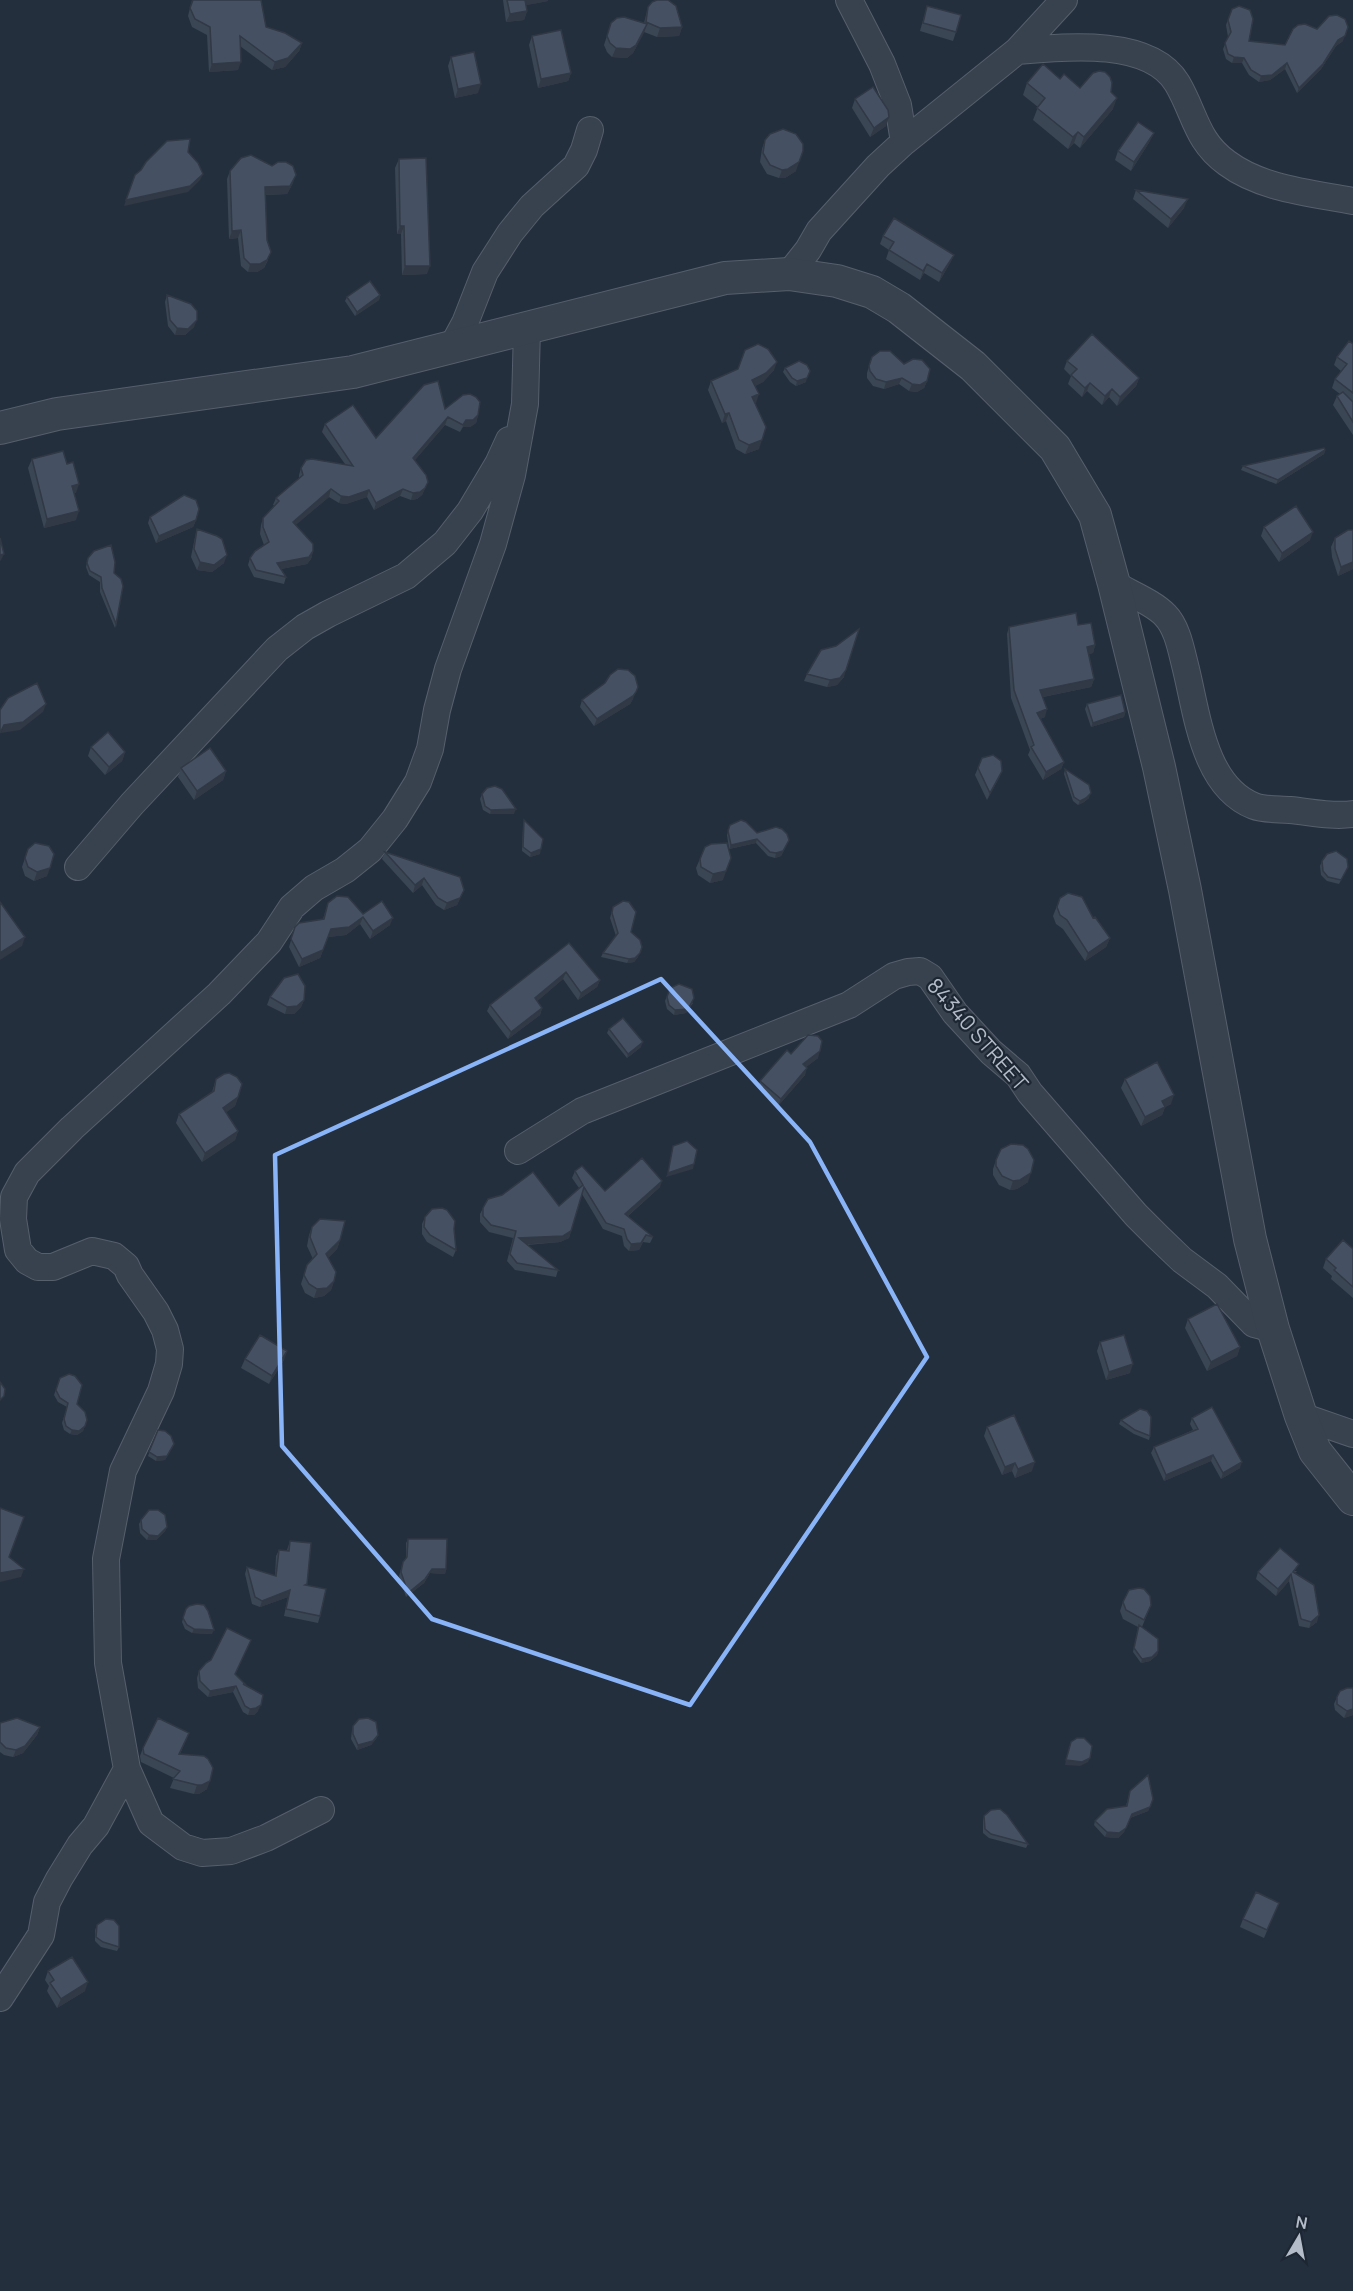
<svg xmlns="http://www.w3.org/2000/svg" width="1353" height="2291" viewBox="0 0 1353 2291" font-family="Manrope,sans-serif">
  <style>
    .lines { fill: none; stroke-linecap: round; stroke-linejoin: round }
    .minor-casing { stroke: #565f6c; stroke-width: 28 }
    .tertiary-casing { stroke: #565f6c; stroke-width: 34 }
    .minor { stroke: #38414e; stroke-width: 26 }
    .tertiary { stroke: #38414e; stroke-width: 32 }
    .wall { fill: #3b4654 }
    .shaded-wall { fill: #303945 }
    .building { fill: #455162; stroke: #303945; stroke-width: 1.5 }
    .marked { fill: none; stroke: #8ab4f8; stroke-width: 4.5; stroke-linejoin: round }
    .labels { text-anchor: middle; dominant-baseline: central; stroke-width: 4.5; stroke-linejoin: round; paint-order: stroke }
    .street-label { font-size: 21px; fill: #b4bcc9; stroke: #1d2633 }
  </style>
  <rect width="100%" height="100%" fill="#242f3e"/>
  <g class="lines">
    <defs>
      <path id="minor" d="M849,0L882,64L898,105L904,142
        M1017,51C1062,47 1149,37 1177,83C1195,113 1196,141 1227,163C1262,189 1311,193 1353,201
        M789,274L808,250L819,231L878,166L904,142L1017,51L1064,0
        M452,347L465,323L485,272L510,233L532,206L576,166L584,150L590,130
        M1114,584C1129,593 1154,603 1165,615C1177,627 1181,649 1185,665C1197,712 1203,786 1254,806C1264,810 1279,809 1290,810C1311,812 1332,817 1353,814
        M78,867L132,804L277,649L305,627L328,614L406,576L445,543L470,511L498,464L509,440
        M518,1151L582,1111L849,1005L894,976L908,972L920,971L930,977L955,1013L991,1052L1018,1075L1030,1093L1136,1215L1157,1236L1182,1260L1217,1286L1254,1324L1273,1329
        M1301,1416L1353,1434
        M321,1810L266,1838L231,1851L202,1853L183,1847L151,1823L127,1769L108,1663L106,1559L123,1471L161,1391L169,1364L170,1349L165,1330L156,1312L130,1275L126,1266L114,1256L92,1251L53,1267H38L27,1261L18,1250L13,1219L14,1197L27,1173L72,1128L219,994L269,942L292,907L314,888L345,870L370,850L395,819L418,782L430,749L437,710L448,669L493,544L512,475L525,404L527,328
        M0,1998L41,1935L47,1902L59,1879L80,1845L96,1826L127,1769"/>
      <path id="tertiary" d="M0,428L57,414L353,372L725,278L789,274L837,281L872,292L899,308L973,366L1055,448L1095,515L1114,584L1159,767L1185,890L1250,1239L1273,1329L1301,1416L1315,1451L1353,1499"/>
    </defs>
    <use href="#minor" class="minor-casing"/>
    <use href="#tertiary" class="tertiary-casing"/>
    <use href="#minor" class="minor"/>
    <use href="#tertiary" class="tertiary"/>
  </g>
  <path class="wall" d="M192,0L266,27L302,43L299,51L285,67L272,70L240,46L238,70L209,72L207,35L192,27L188,16Z
    M503,0H548V1L526,5L527,11L524,20L506,22Z
    M927,6L956,32L953,41L920,31Z
    M648,7L682,27L679,36L657,37L644,32L633,53L627,58L612,57L607,52L604,45L611,23H644Z
    M1232,9L1249,41L1285,45L1343,41L1336,46L1321,69L1297,93L1285,69L1270,80L1259,82L1249,75L1242,63H1232L1226,59L1223,49L1228,37L1226,25Z
    M532,36L571,73L568,81L538,88L529,45Z
    M451,57L478,93L455,98L448,66Z
    M1060,79L1080,88L1111,92L1113,109L1080,148L1074,143L1068,149L1033,120L1038,107L1023,95L1027,83Z
    M855,99L886,126L870,137L852,108Z
    M765,140L796,171L785,178H779L767,174L760,162L762,149Z
    M1150,141L1131,171L1115,160L1118,151Z
    M399,159L427,274L402,275L401,234H397L395,168Z
    M230,171L293,183L287,194L265,195L268,260L264,268L257,272H248L241,266L238,238L229,239L227,179Z
    M1136,190L1184,208L1168,228L1133,199Z
    M883,236L954,255L950,263L939,282L924,273L920,280L886,259L889,250L880,244Z
    M167,295L194,327L185,335H175L168,326L165,302Z
    M380,295L379,300L355,316L345,301L347,297Z
    M1353,344V435L1333,405L1337,396L1340,394L1332,388L1335,379L1341,371L1334,365L1337,357Z
    M872,357L904,364L927,381L924,388L917,392L909,391L899,384L884,389L873,386L867,378V373Z
    M1067,361L1139,378L1136,386L1117,406L1109,397L1102,405L1087,391L1082,397L1068,384L1071,376L1064,369Z
    M785,368L806,382L796,386L790,382L783,372Z
    M738,369L774,370L763,382L755,386L756,403H755L759,449L745,454L736,449L726,421L722,423L708,390L711,381Z
    M445,409L478,415L476,423L470,427H463L460,432L445,425L414,461L428,482L422,495L417,499L411,500L400,496L374,510L367,497L346,504L339,503L329,497L295,525L313,551L311,559L307,564L281,569L286,577L284,584L254,577L248,565L250,558L264,545L260,534L261,525L263,518L275,506L273,505L276,498L299,478V475L301,468L345,464L322,432L325,424L376,438Z
    M1325,450L1324,454L1276,484L1241,470L1243,466Z
    M32,459L76,493H74L76,520L44,528L28,468Z
    M150,517L196,520L193,527L156,543L148,523Z
    M1264,527L1310,540L1279,562L1261,536Z
    M197,529L224,563L212,572L197,570L191,557L195,537Z
    M1353,530V569L1338,576L1332,557L1331,547L1335,538Z
    M88,558L114,573L116,624L115,628L100,592V582L89,575L86,567Z
    M1078,625L1095,645L1093,653L1089,654L1094,679L1091,687L1043,697L1045,717L1040,719L1064,762L1061,769L1043,780L1028,755L1030,750L1011,698L1007,634L1009,627Z
    M807,674L844,677L837,685L827,687L804,681Z
    M633,699L630,704L594,726L580,707L582,700Z
    M1087,704L1125,712L1124,717L1091,727L1085,709Z
    M91,747L125,752L122,761L105,775L88,756Z
    M982,758L1002,771L999,778L987,800L975,775Z
    M181,768L226,771L223,780L194,800L178,777Z
    M1065,769L1089,798L1084,802L1078,805L1073,801L1064,774Z
    M482,794L514,814H490L483,810L480,799Z
    M524,820L540,854L530,857L522,851L523,825Z
    M730,825L757,833L787,844L781,856L775,858L768,856L756,843L729,849L727,835Z
    M705,847L723,880L710,883L698,875L696,868Z
    M28,849L47,876L34,881L25,876L22,867Z
    M385,852L464,890L457,905L444,910L436,905L422,885L413,893L382,859Z
    M1322,861L1348,867L1339,884L1327,881L1321,875L1320,866Z
    M1060,898L1093,918L1110,938L1106,947L1085,961L1063,929L1056,924L1053,916Z
    M328,903L363,914L390,925L370,939L360,924L346,935L328,937L320,958L299,967L289,947L295,927L323,919Z
    M613,907L631,932L638,957L634,962L627,963L601,957L603,953L616,936L610,918Z
    M569,943L600,980L597,987L578,1000L563,979L537,1001L542,1008L540,1015L508,1039L487,1011L490,1005Z
    M670,988L693,1003L686,1013L674,1015L667,1009L665,1001Z
    M270,997L304,1000L301,1007L294,1014H285L267,1005Z
    M609,1029L641,1047L627,1058L607,1033Z
    M791,1054L818,1058L806,1067L805,1075L778,1106L758,1088L760,1081Z
    M216,1079L238,1097L235,1106L226,1112L238,1131L235,1140L202,1162L176,1123L179,1114L212,1092Z
    M1125,1079L1171,1104L1165,1107L1162,1115L1141,1126L1121,1088Z
    M996,1160L1028,1182L1017,1189L1010,1190L999,1185L993,1175V1169Z
    M575,1171L605,1191L660,1187L628,1216L653,1237L650,1243L643,1242L639,1250L629,1251L624,1246L622,1236L603,1229L582,1194L569,1238L560,1242L527,1245L558,1270L556,1277L515,1270L507,1261L513,1238L489,1232L480,1222V1214L483,1208L502,1195L559,1206L579,1188L572,1178Z
    M425,1217L454,1229L456,1250L453,1257L427,1242L422,1234V1224Z
    M312,1227L340,1240L337,1249L328,1258L334,1281L331,1290L324,1296L314,1298L305,1293L301,1284L307,1265L313,1259L307,1246L309,1235Z
    M1353,1249V1298L1331,1279L1332,1276L1323,1268L1326,1259Z
    M1188,1319L1240,1347L1237,1356L1207,1371L1185,1328Z
    M1100,1342L1130,1373L1106,1380L1097,1351Z
    M245,1359L284,1360L269,1384L241,1368Z
    M60,1378L87,1420L83,1431L77,1435L70,1434L64,1430L62,1423L67,1407L58,1402L54,1395Z
    M1192,1418L1240,1468L1221,1479L1211,1461L1164,1481L1151,1453L1154,1447L1193,1430L1190,1424Z
    M1121,1420L1150,1436L1149,1440L1134,1434L1119,1424Z
    M987,1427L1032,1471L1015,1478L1012,1471L1002,1475L984,1436Z
    M158,1430L174,1444L165,1460L156,1461L148,1456Z
    M141,1520L167,1527L165,1531L156,1540H147L140,1533L139,1524Z
    M408,1539L446,1569L445,1574L430,1573L424,1583L406,1597L399,1576L403,1562L406,1559V1543Z
    M290,1541L307,1585L320,1616L318,1623L284,1616L288,1597L260,1607L252,1604L245,1574L247,1567L275,1576L276,1556L279,1550H287Z
    M1297,1571L1295,1573L1317,1622L1309,1628L1299,1626L1289,1581L1276,1596L1256,1579L1258,1572Z
    M1123,1602L1151,1605L1142,1627L1158,1651L1157,1655L1150,1661L1141,1663L1133,1652L1138,1627L1123,1619L1120,1611Z
    M186,1609L212,1634L192,1633L185,1629L182,1622Z
    M251,1640L235,1675L245,1684V1685L258,1711L254,1715H248L243,1712L233,1692L208,1697L198,1688L197,1678L199,1671Z
    M1337,1697L1353,1715L1344,1718L1335,1710L1334,1704Z
    M0,1723L40,1727L37,1735L23,1753L13,1757L4,1755L0,1752Z
    M353,1726L378,1735L376,1739L371,1745L357,1750L351,1739L352,1730Z
    M189,1733L180,1754L207,1789L199,1794H194L170,1788L174,1778L141,1762L140,1756L143,1748Z
    M1130,1791L1153,1799L1148,1811L1130,1818L1124,1832L1118,1838L1105,1837L1094,1825L1095,1821L1126,1806Z
    M984,1816L1028,1844L1026,1848L989,1838L983,1833V1820Z
    M1279,1903L1264,1938L1240,1927L1243,1919Z
    M97,1925L119,1947L117,1951L101,1947L95,1941V1930Z
    M48,1971L85,1991L57,2008L47,1991L49,1986L45,1980Z"/>
  <path class="shaded-wall" d="M524,0H548V1L522,6Z
    M527,11L524,20L506,22L510,14Z
    M647,24L644,33L633,53L627,58L612,57L616,48Z
    M682,27L679,36L657,37L660,28Z
    M1345,36L1343,41L1336,46L1321,69L1297,93L1299,88L1338,40Z
    M302,43L299,51L285,67L272,70L275,62Z
    M1234,57L1244,58L1242,63H1232Z
    M241,62L238,70L209,72L212,64Z
    M1287,63L1285,69L1270,80L1259,82L1261,76Z
    M571,73L568,81L538,88L541,79Z
    M481,84L478,93L455,98L458,89Z
    M1117,98L1113,109L1080,148L1084,137Z
    M889,117L886,126L870,137L874,128Z
    M1078,132L1074,143L1068,149L1073,137Z
    M1154,133L1150,141L1131,171L1134,162Z
    M803,151L796,171L785,178H779L782,170Z
    M203,174L200,180L188,192L124,206L126,200Z
    M296,175L293,183L287,194L262,195L265,187Z
    M1188,199L1184,208L1168,228L1171,219Z
    M400,226H404L401,234H397Z
    M241,230L238,238L229,239L232,231Z
    M271,252L264,268L257,272H248L250,264Z
    M954,255L950,263L939,282L942,273Z
    M927,264L924,273L920,280L923,271Z
    M405,266H430L427,274L402,275Z
    M380,295L379,300L355,316L357,312Z
    M197,320L194,327L185,335H175L177,328Z
    M777,362L774,370L763,382L749,389L752,380Z
    M807,378L806,382L796,386L797,381Z
    M902,378L899,384L884,389L886,382Z
    M1139,378L1136,386L1117,406L1120,397Z
    M927,381L924,388L917,392L909,391L912,384Z
    M1090,383L1087,391L1082,397L1085,388Z
    M1112,389L1109,397L1102,405L1105,396Z
    M759,394L756,403L749,406L752,397Z
    M729,413L726,421L722,423L725,414Z
    M478,415L476,423L470,427H463L460,432L466,420Z
    M448,417L445,425L410,466L413,458Z
    M762,440L759,449L745,454L749,445Z
    M1325,450L1324,454L1276,484L1278,480Z
    M79,484L76,493L69,494L72,486Z
    M425,488L422,495L417,499L411,500L413,493Z
    M331,489L329,497L290,530L293,522Z
    M403,489L400,496L374,510L376,503Z
    M369,490L367,497L346,504L339,503L341,496Z
    M79,511L76,520L44,528L47,519Z
    M196,520L193,527L156,543L159,536Z
    M1313,532L1310,540L1279,562L1282,553Z
    M313,551L311,559L307,564L275,570L277,563Z
    M4,554L1,560L0,561V555Z
    M227,555L224,563L212,572L197,570L200,562Z
    M1353,562V569L1338,576L1341,567Z
    M1095,645L1093,653L1085,655L1087,647Z
    M846,670L844,677L837,685L827,687L830,680Z
    M1094,679L1091,687L1037,698L1040,690Z
    M636,692L633,699L630,704L594,726L597,719Z
    M46,704L43,712L20,730L1,733L0,735L4,725Z
    M1047,709L1045,717L1034,721L1037,713Z
    M1125,712L1124,717L1091,727L1093,723Z
    M125,752L122,761L105,775L109,767Z
    M1064,762L1061,769L1043,780L1046,772Z
    M226,771L223,780L194,800L197,791Z
    M1002,771L999,778L987,800L990,793Z
    M1091,793L1089,798L1084,802L1078,805L1080,801Z
    M516,809L514,814H490L491,810Z
    M757,839L756,843L729,849L731,845Z
    M789,840L781,856L775,858L776,853Z
    M541,849L540,854L530,857L531,853Z
    M731,858L723,880L710,883L713,874Z
    M50,868L47,876L34,881L37,872Z
    M424,878L422,885L413,893L415,885Z
    M464,890L457,905L444,910L447,903Z
    M363,917L360,924L346,935L328,937L331,929Z
    M393,918L390,925L370,939L373,931Z
    M25,937L22,946L0,960V953Z
    M1110,938L1106,947L1085,961L1088,953Z
    M323,950L320,958L299,967L302,959Z
    M640,953L638,957L634,962L627,963L629,959Z
    M566,972L563,979L533,1005L535,998Z
    M600,980L597,987L578,1000L581,993Z
    M694,998L686,1013L674,1015L675,1010Z
    M304,1000L301,1007L294,1014H285L287,1007Z
    M542,1008L540,1015L508,1039L511,1032Z
    M643,1042L641,1047L627,1058L628,1054Z
    M820,1051L818,1058L801,1071L803,1064Z
    M807,1068L805,1075L778,1106L781,1099Z
    M1174,1095L1171,1104L1165,1107L1162,1115L1141,1126L1145,1117L1162,1101Z
    M238,1097L235,1106L220,1117L223,1108Z
    M238,1131L235,1140L202,1162L205,1153Z
    M694,1164L693,1169L666,1177L668,1173Z
    M1031,1173L1028,1182L1017,1189L1010,1190L1013,1181Z
    M662,1181L660,1187L623,1220L625,1214Z
    M571,1231L569,1238L560,1242L517,1245L519,1238Z
    M646,1235L639,1250L629,1251L631,1244Z
    M340,1240L337,1249L323,1263L326,1254Z
    M334,1281L331,1290L324,1296L314,1298L317,1289Z
    M1240,1347L1237,1356L1207,1371L1211,1362Z
    M287,1351L284,1360L269,1384L272,1376Z
    M1133,1364L1130,1373L1106,1380L1109,1372Z
    M85,1426L83,1431L77,1435L70,1434L72,1430Z
    M174,1444L165,1460L156,1461L157,1457Z
    M1213,1455L1211,1461L1164,1481L1166,1475Z
    M1035,1462L1032,1471L1015,1478L1018,1469Z
    M1242,1462L1240,1468L1221,1479L1223,1473Z
    M1015,1463L1012,1471L1002,1475L1005,1467Z
    M167,1527L165,1531L156,1540H147L149,1535Z
    M24,1569L21,1577L0,1582V1573Z
    M432,1569H446L445,1574L430,1573L424,1583L406,1597L408,1593Z
    M1291,1574L1289,1581L1276,1596L1278,1589Z
    M290,1590L288,1597L260,1607L262,1601Z
    M1319,1615L1317,1622L1309,1628L1311,1622Z
    M194,1629L214,1630L212,1634L192,1633Z
    M1158,1651L1157,1655L1150,1661L1141,1663L1142,1659Z
    M236,1686L233,1692L208,1697L210,1691Z
    M261,1705L258,1711L254,1715H248L250,1709Z
    M1353,1709V1715L1344,1718L1347,1711Z
    M40,1727L37,1735L23,1753L13,1757L16,1750Z
    M378,1735L376,1739L371,1745L357,1750L358,1745Z
    M1090,1758L1088,1762L1080,1766L1065,1765L1066,1760Z
    M210,1781L207,1789L199,1794H194L197,1785Z
    M1150,1807L1148,1811L1130,1818L1124,1832L1118,1838L1105,1837L1107,1832L1132,1814Z
    M88,1982L85,1991L57,2008L61,1999Z"/>
  <path class="building" d="M193,0H261L266,27L285,33L302,43L288,58L275,62L240,36L241,62L212,64L210,27L195,19L190,8Z
    M507,0H525L527,11L510,14Z
    M657,0H668L676,6L682,27L660,28L646,22L648,7L652,2Z
    M927,6L961,15L956,32L923,23Z
    M1239,6L1250,10L1253,19L1249,41L1285,45L1293,29L1298,25L1305,24L1317,29L1329,16L1337,15L1345,19L1348,27L1345,36L1338,40L1323,64L1299,88L1287,63L1272,75L1261,76L1251,70L1244,58L1234,57L1228,54L1225,43L1231,32L1228,20L1232,9Z
    M624,17L647,24L636,45L630,49L616,48L610,43L607,36L611,23L617,18Z
    M561,30L571,73L541,79L532,36Z
    M474,52L481,84L458,89L451,57Z
    M1043,64L1060,79L1064,74L1080,88L1093,73L1099,71L1105,72L1110,77L1112,83L1111,92L1117,98L1084,137L1078,132L1073,137L1037,108L1045,98L1027,83Z
    M873,87L888,110L889,117L874,128L855,99Z
    M1138,122L1154,133L1134,162L1118,151Z
    M783,129L796,134L803,144V151L799,162L788,169L782,170L770,165L763,153L765,140L770,134Z
    M190,139L188,152L198,163L203,174L190,186L126,200L135,175L141,170L146,162L167,141Z
    M251,155L272,166L278,162H286L293,166L296,175L290,186L265,187L267,240L271,252L267,260L260,264H250L244,258L241,230L232,231L230,171L241,158Z
    M426,158L430,266H405L404,226H400L399,159Z
    M1136,190L1188,199L1171,219Z
    M894,218L954,255L942,273L927,264L923,271L889,250L894,242L883,236Z
    M370,281L380,295L357,312L347,297Z
    M167,295L191,304L197,311V320L188,329L177,328L170,320Z
    M1092,334L1139,378L1120,397L1112,389L1105,396L1090,383L1085,388L1071,375L1077,369L1067,361Z
    M1349,341L1353,344V393L1335,379L1347,364L1337,357Z
    M758,344L768,349L777,362L766,373L752,380L759,394L752,397L766,427L762,440L749,445L739,440L729,413L725,414L711,381L738,369L745,350Z
    M880,351H890L904,364L913,359L922,360L930,369L927,381L920,385L912,384L902,378L886,382L876,379L870,371L869,366L872,357Z
    M799,361L807,365L810,371L807,378L797,381L792,378L785,368Z
    M438,381L445,409L463,395L470,394L476,397L480,402L478,415L473,420H466L463,425L448,417L413,458L426,475L428,482L425,488L420,492L413,493L403,489L376,503L369,490L349,497L341,496L331,489L293,522L313,544V551L309,557L277,563L286,577L256,570L250,558L255,551L269,542L263,527V518L279,501L276,498L303,475L301,468L306,460L312,459L353,466L325,424L353,405L376,438L424,385Z
    M1343,392L1353,402V422L1337,396Z
    M1324,448L1325,450L1278,480L1243,466Z
    M63,451L67,464L73,462L79,484L72,486L79,511L47,519L32,459Z
    M184,495L196,500L199,509L196,520L159,536L150,517Z
    M1296,506L1313,532L1282,553L1264,527Z
    M197,529L217,536L222,539L227,555L214,565L200,562L194,549Z
    M1348,530H1353V562L1341,567L1335,549V538Z
    M0,538L4,554L0,555Z
    M111,545L115,562L114,573L121,579L123,586L116,624L102,588L101,577L90,571L87,563L88,558L94,551Z
    M1076,613L1078,625L1091,623L1095,645L1087,647L1094,679L1040,690L1047,709L1037,713L1064,762L1046,772L1031,747L1034,745L1014,690L1009,627Z
    M859,629L846,670L840,678L830,680L807,674L821,650L836,646Z
    M618,669L628,670L635,676L638,687L636,692L633,696L597,719L582,700L605,683L610,675Z
    M37,683L46,704L23,722L4,725L0,733V710L8,698Z
    M1121,695L1125,712L1093,723L1087,704Z
    M108,732L125,752L109,767L91,747Z
    M210,748L226,771L197,791L181,768Z
    M993,755L1001,761L1002,771L990,793L978,768L982,758Z
    M1065,769L1089,785L1091,793L1086,798L1080,801L1074,797Z
    M495,786L502,789L516,809L491,810L485,806L482,794L487,788Z
    M524,820L543,839L541,849L531,853L523,847Z
    M741,820L746,822L757,833L776,827L782,829L787,834L789,840L783,851L776,853L770,852L757,839L731,845L728,831L730,825Z
    M35,843L49,846L54,854L50,868L37,872L28,867L25,858L28,849Z
    M727,843L731,858L726,871L713,874L701,867L700,859L705,847L711,844Z
    M1336,851L1347,859L1348,867L1341,880L1328,877L1323,871L1322,861L1327,854Z
    M385,852L460,877L464,890L460,898L447,903L438,898L424,878L415,885Z
    M1068,893L1082,897L1093,918L1095,917L1110,938L1088,953L1067,920L1060,915L1057,907L1060,898Z
    M337,896L348,897L363,914L382,901L393,918L373,931L363,917L349,927L331,929L323,950L302,959L291,939L295,927L299,923L324,919L328,903Z
    M623,901L629,902L636,912L631,932L640,940L642,947L640,953L635,958L629,959L603,953L618,933L612,913L613,907Z
    M0,902L25,937L0,953Z
    M569,943L600,980L581,993L566,972L535,998L542,1008L511,1032L490,1005Z
    M298,974L305,986L304,1000L297,1006L287,1007L270,997L284,978Z
    M679,984L692,989L694,998L688,1009L675,1010L669,1005L667,997L670,988Z
    M623,1018L643,1042L628,1054L609,1029Z
    M808,1035L818,1036L822,1041L820,1051L803,1064L807,1068L781,1099L760,1081L787,1050L791,1054Z
    M1157,1062L1174,1095L1162,1101L1165,1107L1145,1117L1125,1079Z
    M229,1073L237,1077L242,1084L238,1097L223,1108L238,1131L205,1153L179,1114L214,1091L216,1079L224,1074Z
    M687,1141L697,1150L694,1164L668,1173L673,1146Z
    M1011,1144L1023,1145L1028,1149L1034,1160L1031,1173L1020,1180L1013,1181L1002,1176L996,1166V1160L1001,1149Z
    M642,1158L662,1181L625,1214L653,1237L646,1235L641,1243L631,1244L627,1239L624,1229L606,1223L584,1187L571,1231L563,1236L519,1238L558,1270L517,1263L510,1254L516,1231L491,1225L483,1216V1208L488,1199L502,1195L533,1172L559,1206L583,1185L575,1171L582,1166L605,1191Z
    M442,1208L447,1210L455,1221L454,1229L456,1250L430,1235L424,1227L425,1217L432,1209Z
    M320,1219L345,1221L340,1240L326,1254L336,1272L334,1281L327,1288L317,1289L309,1284L304,1275L307,1265L317,1254L310,1237L312,1227Z
    M1343,1240L1353,1249V1287L1334,1270L1336,1268L1326,1259Z
    M1217,1304L1240,1347L1211,1362L1188,1319Z
    M260,1335L287,1351L272,1376L245,1359Z
    M1124,1335L1133,1364L1109,1372L1100,1342Z
    M69,1374L75,1376L82,1385L77,1404L85,1412L87,1420L85,1426L79,1431L72,1430L66,1426L64,1419L68,1403L60,1398L56,1390L60,1378Z
    M0,1382L5,1389L4,1396L0,1400Z
    M1212,1407L1242,1462L1223,1473L1213,1455L1166,1475L1154,1447L1198,1429L1192,1418Z
    M1140,1409L1147,1411L1151,1417L1150,1436L1135,1430L1121,1420Z
    M1014,1415L1035,1462L1018,1469L1015,1463L1005,1467L987,1427Z
    M158,1430L165,1431L171,1436L174,1444L167,1456L157,1457L149,1452Z
    M0,1508L24,1517L9,1557L24,1569L0,1573Z
    M149,1510H158L165,1515L167,1527L158,1536L149,1535L142,1529L141,1520Z
    M408,1539H447L446,1569H432L425,1579L408,1593L401,1572L403,1562L407,1557Z
    M290,1541L311,1543L307,1584L305,1585L326,1589L320,1616L286,1609L290,1590L262,1601L255,1597L247,1567L276,1576L279,1550L289,1551Z
    M1280,1548L1299,1564L1293,1572L1314,1585L1319,1615L1311,1622L1301,1619L1291,1574L1278,1589L1258,1572Z
    M1139,1588L1144,1589L1150,1596L1151,1605L1144,1620L1126,1610L1123,1602L1129,1590Z
    M197,1604L204,1605L208,1611L214,1630L194,1629L187,1625L183,1618L186,1609L189,1606Z
    M1139,1625L1158,1639V1651L1152,1657L1142,1659L1134,1648Z
    M227,1628L251,1640L235,1674L245,1684H243L263,1695L261,1705L256,1708L250,1709L245,1706L236,1686L210,1691L200,1681L199,1671L206,1663L211,1660Z
    M1347,1688H1353V1709L1347,1711L1337,1704V1697L1340,1691Z
    M17,1718L40,1727L25,1746L16,1750L6,1748L0,1742V1723Z
    M158,1718L189,1733L179,1754L204,1756L208,1759L213,1768L210,1781L202,1785H197L173,1779L180,1771L144,1754L143,1748Z
    M368,1718L376,1722L378,1735L373,1741L358,1745L353,1734V1726L359,1719Z
    M1077,1738H1084L1092,1746L1090,1758L1082,1762L1066,1760L1071,1742Z
    M1148,1775L1153,1799L1150,1807L1132,1814L1126,1828L1119,1833L1107,1832L1095,1821L1107,1809L1127,1806L1130,1791Z
    M1000,1809L1007,1815L1028,1844L991,1834L985,1829L984,1816L991,1810Z
    M1256,1892L1279,1903L1267,1930L1243,1919Z
    M106,1919L114,1920L119,1926V1947L103,1942L96,1937L97,1925Z
    M72,1957L88,1982L61,1999L50,1983L54,1980L48,1971Z"/>
  <path class="marked" d="M661,979L810,1142L927,1357L690,1705L432,1619L282,1446L275,1155Z"/>
  <g class="labels">
    <g class="street-label">
      <text transform="translate(978 1034) rotate(49)">84340 STREET</text>
    </g>
  </g>
  <g transform="translate(1299 2237) rotate(10)" stroke="#1d2633" stroke-width="4.5" paint-order="stroke">
  <path d="M0-4.5L10 22L0 15L-10 22Z" fill="#b4bcc9"/>
  <text y="-9" font-size="16" font-weight="bold" text-anchor="middle" fill="#b4bcc9">N</text>
  </g>
</svg>
